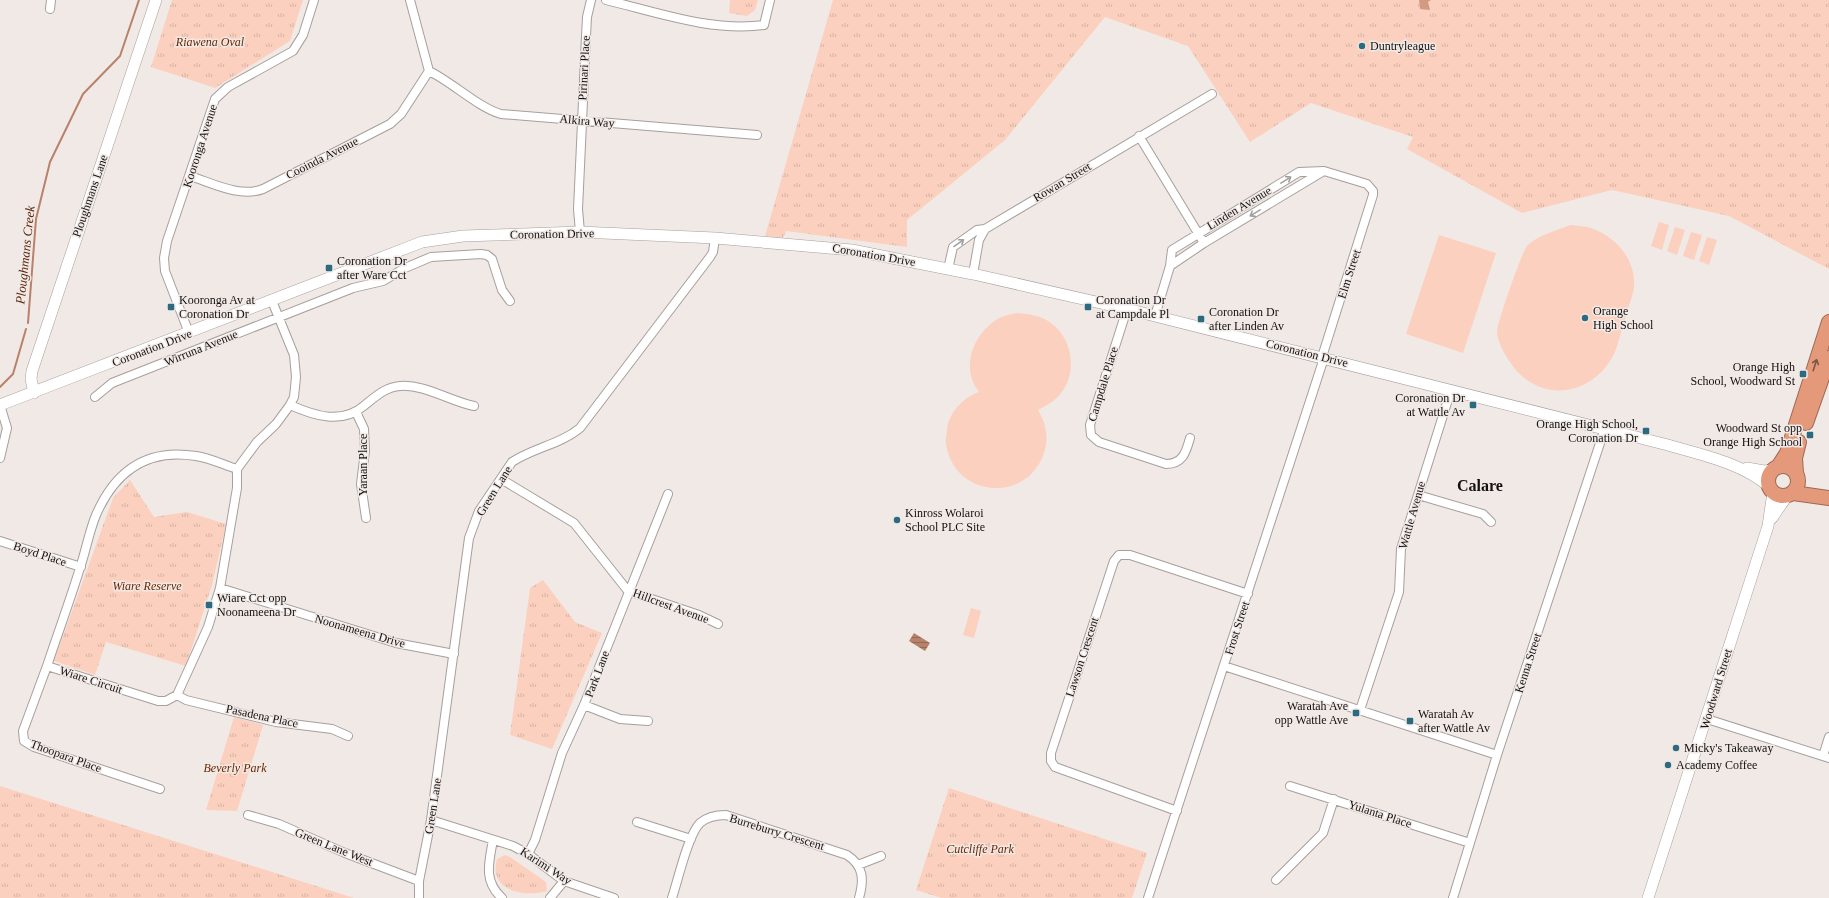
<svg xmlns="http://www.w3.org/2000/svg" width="1829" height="898" viewBox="0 0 1829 898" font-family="'Times New Roman',serif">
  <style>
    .grass { fill: url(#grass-tufts) }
    .forest { fill: url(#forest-firs) }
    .garden { fill: #fcd0be }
    .water { fill: url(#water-rules) }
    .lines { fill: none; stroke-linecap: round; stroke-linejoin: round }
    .stream { stroke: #b8826a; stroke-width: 2 }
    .street-casing { stroke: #a69f9c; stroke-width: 10 }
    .secondary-casing { stroke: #a69f9c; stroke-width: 12 }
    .highway-casing { stroke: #9b6a55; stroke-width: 16 }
    .street { stroke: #fff; stroke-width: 8 }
    .secondary { stroke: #fff; stroke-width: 11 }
    .highway { stroke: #e49a7a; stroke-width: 14 }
    .oneway { stroke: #a1a09f }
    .oneway2 { stroke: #7c5645 }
    .poi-dot { fill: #2c6a80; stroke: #f1e9e6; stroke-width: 1.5 }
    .labels { text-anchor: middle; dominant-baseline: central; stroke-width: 3; stroke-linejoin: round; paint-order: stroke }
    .park-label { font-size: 12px; font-style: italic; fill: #692600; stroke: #f1e9e6 }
    .poi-label { font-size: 12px; fill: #131110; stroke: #f1e9e6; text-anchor: start }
    .street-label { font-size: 12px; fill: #131110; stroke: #f1e9e6 }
    .water-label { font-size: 13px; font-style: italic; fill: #5b270d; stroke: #f1e9e6 }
    .district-label { font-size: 16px; font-weight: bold; fill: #131110; stroke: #f1e9e6 }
  </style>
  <defs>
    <pattern id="grass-tufts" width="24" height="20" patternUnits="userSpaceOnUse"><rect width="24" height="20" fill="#fcd0be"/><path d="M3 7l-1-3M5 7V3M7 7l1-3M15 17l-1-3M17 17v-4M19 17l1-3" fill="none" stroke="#d7b2a2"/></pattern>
    <pattern id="forest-firs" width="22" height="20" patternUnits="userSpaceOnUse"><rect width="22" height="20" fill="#d29a82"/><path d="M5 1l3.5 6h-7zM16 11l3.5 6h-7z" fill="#a97c69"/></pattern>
    <pattern id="water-rules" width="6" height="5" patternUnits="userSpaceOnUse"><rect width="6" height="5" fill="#b8826a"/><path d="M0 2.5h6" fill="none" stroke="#946956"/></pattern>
  </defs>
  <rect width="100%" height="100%" fill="#f1e9e6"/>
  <path class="grass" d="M172,0H303L290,41L215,88L151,67Z
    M730,0H758L755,10L747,16L729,13Z
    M833,0H1829V269L1729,216L1612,190L1522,213L1407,149L1413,137L1311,103L1250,142L1188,46L1105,17L1005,140L907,220V247L786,231L783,238L765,236Z
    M130,480L154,517L187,512L226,524L212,585L186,666L106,642L95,675L54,661L113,498Z
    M543,580L575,622L602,633L552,749L510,735L530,588Z
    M234,717L263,725L237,811L206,810Z
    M0,786L354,898H0Z
    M949,788L1147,853L1132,898H942L916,890Z
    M505,855L510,857L546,882L547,891C523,898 488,890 497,859Z"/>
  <path class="forest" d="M1419,0H1431L1428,2L1430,10L1420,9Z"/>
  <path class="garden" d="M1659,222L1669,225L1662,250L1651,246Z
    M1570,225C1577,226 1585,226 1591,228C1616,237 1636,259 1634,287C1633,297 1627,309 1625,319C1621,330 1619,343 1614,354C1594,394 1545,404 1515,369C1508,360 1497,343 1497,331C1497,324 1522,251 1527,246C1536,236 1558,230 1570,225Z
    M1675,227L1685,230L1677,255L1667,251Z
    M1691,232L1702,235L1694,260L1683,256Z
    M1439,235L1496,253L1463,353L1406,334Z
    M1707,237L1717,240L1709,265L1699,261Z
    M1016,313C1029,314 1040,315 1051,323C1071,337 1077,368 1064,389C1058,399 1048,405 1038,410C1046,423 1049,438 1044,453C1027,504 954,498 946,444C945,440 947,434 947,429C949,412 964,397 979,392C960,368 973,335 996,320C1001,316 1010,315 1016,313Z
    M971,608L981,611L974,638L963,635Z"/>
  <path class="water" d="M914,633L930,643L925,651L909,641Z"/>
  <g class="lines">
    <path class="stream" d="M28,323L36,219L50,162L83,94L120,56L139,0
      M0,387L13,374L26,329"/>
    <defs>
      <path id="street" d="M410,0L429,71
        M606,0C656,12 711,32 764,25L770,0
        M50,9L51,0
        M429,71C452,82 479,108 501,114L757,135
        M1139,136L1204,243
        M190,176C212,183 240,198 263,189L390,124L401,114L429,71
        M580,232L578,209L586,36L587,17L591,0
        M1170,266L1204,243L1322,172
        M948,269L953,247L977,230L985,229L1212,94
        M973,274L979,240L985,229
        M1127,309L1090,425L1091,435L1099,442L1166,464C1183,464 1186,452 1190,438
        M1155,316L1170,266L1172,250L1299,172L1324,171L1367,184L1373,191V195L1322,357
        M189,333L165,271L164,258L167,241L215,99L228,87L293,51L303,35L314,0
        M95,397L112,383L353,288L383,281L405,268L431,257L481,254L487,255L492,259L502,290L510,301
        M290,405C315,416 342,425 365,405C376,396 386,387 400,386C425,384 449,401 474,406
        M356,412L364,429L365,451L361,484L366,518
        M0,458L7,428L0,405
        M237,469C224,465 210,458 196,456C147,448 115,471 96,515C89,532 86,550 80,568C70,600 58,633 47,666L158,701H166L177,695L208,627L220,588L237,488V469L257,442L276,424L290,405L294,397L296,377L294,355L272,301
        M501,479L574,523L628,591L699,615L718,624
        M1418,495L1483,514L1491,522
        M0,541L81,567
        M220,588L396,643L454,654
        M47,666L23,731L24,741L34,747L160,789
        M1224,666L1497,755
        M177,695L186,700L276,722L332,729L348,736
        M584,705L620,719L648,721
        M1360,710L1399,592L1401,549L1451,390
        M1707,719L1829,758
        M1823,756L1829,737
        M1290,786L1470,843
        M1177,811L1055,767L1051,761V753L1114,561L1119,555H1130L1248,594
        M248,815L279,824L345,853L419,881
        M431,820L513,846L528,854L564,881L614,898
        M637,822L691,839
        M493,840C489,862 483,881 502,898
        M528,854L535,840L562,753L584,705L668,494
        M858,865L881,856
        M1276,880L1323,833L1334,799
        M419,898V881L431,820L469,538L479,511L512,462C533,448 561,444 580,428L710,257L713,252L715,238
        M550,898L564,881
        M672,898C678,880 688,835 700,823C707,817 717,815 726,815L847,855C864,866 864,880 859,898
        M1148,898L1324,358
        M1453,898L1497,755L1605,428"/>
      <path id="secondary" d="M34,393L31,379L32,371L156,0
        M0,405L422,242L463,236L580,232L715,238L852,250L973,274L1127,309L1668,445C1702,455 1742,463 1770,487
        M1747,468L1764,471L1774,470
        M1772,518L1787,496
        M1648,898L1768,526L1773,492"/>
      <path id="highway" d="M1806,423L1829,358
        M1768 481a15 15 0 1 1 30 0a15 15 0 1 1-30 0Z
        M1778,467L1787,453L1829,322
        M1796,473L1795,458L1799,442
        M1793,493L1829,498"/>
    </defs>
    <use href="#street" class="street-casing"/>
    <use href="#secondary" class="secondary-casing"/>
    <use href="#highway" class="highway-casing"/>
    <use href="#street" class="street"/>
    <use href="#secondary" class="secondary"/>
    <use href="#highway" class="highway"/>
  </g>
  <defs><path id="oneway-shaft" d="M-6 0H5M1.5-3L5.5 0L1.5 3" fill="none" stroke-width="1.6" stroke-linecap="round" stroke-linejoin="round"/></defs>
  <g class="oneway">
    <use href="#oneway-shaft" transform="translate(1286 180) rotate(-31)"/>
    <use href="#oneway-shaft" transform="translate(1255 213) rotate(149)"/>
    <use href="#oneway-shaft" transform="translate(959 243) rotate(-35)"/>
  </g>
  <use class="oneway2" href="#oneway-shaft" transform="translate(1815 365) rotate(-72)"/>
  <g class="poi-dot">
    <circle cx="1362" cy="46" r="4"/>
    <rect x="325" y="264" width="8" height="8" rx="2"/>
    <rect x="167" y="303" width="8" height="8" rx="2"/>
    <rect x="1084" y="303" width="8" height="8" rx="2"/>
    <circle cx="1585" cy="318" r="4"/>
    <rect x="1197" y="315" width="8" height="8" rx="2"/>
    <rect x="1799" y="370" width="8" height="8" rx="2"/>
    <rect x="1469" y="401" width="8" height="8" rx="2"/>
    <rect x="1642" y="427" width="8" height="8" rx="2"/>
    <rect x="1806" y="431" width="8" height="8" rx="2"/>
    <circle cx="897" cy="520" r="4"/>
    <rect x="205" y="601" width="8" height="8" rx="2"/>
    <rect x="1352" y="709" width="8" height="8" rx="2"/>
    <rect x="1406" y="717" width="8" height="8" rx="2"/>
    <circle cx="1676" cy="748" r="4"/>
    <circle cx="1668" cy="765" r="4"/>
  </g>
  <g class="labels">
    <g class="park-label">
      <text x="210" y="42">Riawena Oval</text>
      <text x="147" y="586">Wiare Reserve</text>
      <text x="235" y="768">Beverly Park</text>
      <text x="980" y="849">Cutcliffe Park</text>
    </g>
    <g class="poi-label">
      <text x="1370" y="46">Duntryleague</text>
      <text x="337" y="261">Coronation Dr<tspan x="337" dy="14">after Ware Cct</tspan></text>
      <text x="179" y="300">Kooronga Av at<tspan x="179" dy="14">Coronation Dr</tspan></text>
      <text x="1096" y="300">Coronation Dr<tspan x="1096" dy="14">at Campdale Pl</tspan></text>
      <text x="1593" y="311">Orange<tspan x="1593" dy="14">High School</tspan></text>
      <text x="1209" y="312">Coronation Dr<tspan x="1209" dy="14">after Linden Av</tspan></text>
      <text x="1795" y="367" text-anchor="end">Orange High<tspan x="1795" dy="14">School, Woodward St</tspan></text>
      <text x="1465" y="398" text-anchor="end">Coronation Dr<tspan x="1465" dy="14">at Wattle Av</tspan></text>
      <text x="1638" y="424" text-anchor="end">Orange High School,<tspan x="1638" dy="14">Coronation Dr</tspan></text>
      <text x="1802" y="428" text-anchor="end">Woodward St opp<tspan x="1802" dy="14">Orange High School</tspan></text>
      <text x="905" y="513">Kinross Wolaroi<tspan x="905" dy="14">School PLC Site</tspan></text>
      <text x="217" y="598">Wiare Cct opp<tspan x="217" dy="14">Noonameena Dr</tspan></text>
      <text x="1348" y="706" text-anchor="end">Waratah Ave<tspan x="1348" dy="14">opp Wattle Ave</tspan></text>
      <text x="1418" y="714">Waratah Av<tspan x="1418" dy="14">after Wattle Av</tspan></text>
      <text x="1684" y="748">Micky's Takeaway</text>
      <text x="1676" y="765">Academy Coffee</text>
    </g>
    <g class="street-label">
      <text transform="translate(584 68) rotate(-87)">Pirinari Place</text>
      <text transform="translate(587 121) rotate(5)">Alkira Way</text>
      <text transform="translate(200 146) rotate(-72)">Kooronga Avenue</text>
      <text transform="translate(322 158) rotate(-27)">Cooinda Avenue</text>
      <text transform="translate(1062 182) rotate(-31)">Rowan Street</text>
      <text transform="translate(90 196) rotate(-71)">Ploughmans Lane</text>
      <text transform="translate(1239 208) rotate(-31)">Linden Avenue</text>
      <text transform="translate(552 234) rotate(-1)">Coronation Drive</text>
      <text transform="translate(874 255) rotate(10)">Coronation Drive</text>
      <text transform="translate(1349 274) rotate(-72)">Elm Street</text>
      <text transform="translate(152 348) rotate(-21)">Coronation Drive</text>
      <text transform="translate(201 348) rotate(-22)">Wirruna Avenue</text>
      <text transform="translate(1307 353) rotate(14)">Coronation Drive</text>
      <text transform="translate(1103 384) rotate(-73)">Campdale Place</text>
      <text transform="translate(363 465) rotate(-90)">Yaraan Place</text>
      <text transform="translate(494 491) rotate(-58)">Green Lane</text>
      <text transform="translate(1412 515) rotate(-74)">Wattle Avenue</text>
      <text transform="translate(40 554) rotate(18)">Boyd Place</text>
      <text transform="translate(671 606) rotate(20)">Hillcrest Avenue</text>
      <text transform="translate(1237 628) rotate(-72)">Frost Street</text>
      <text transform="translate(360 631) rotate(16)">Noonameena Drive</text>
      <text transform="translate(1082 657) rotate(-72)">Lawson Crescent</text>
      <text transform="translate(1528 663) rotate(-72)">Kenna Street</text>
      <text transform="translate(597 674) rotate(-69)">Park Lane</text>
      <text transform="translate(91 680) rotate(18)">Wiare Circuit</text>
      <text transform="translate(1716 689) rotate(-73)">Woodward Street</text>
      <text transform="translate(262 716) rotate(12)">Pasadena Place</text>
      <text transform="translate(66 756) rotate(20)">Thoopara Place</text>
      <text transform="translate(433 806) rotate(-81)">Green Lane</text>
      <text transform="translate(1380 814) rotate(18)">Yulanta Place</text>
      <text transform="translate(777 832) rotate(17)">Burreburry Crescent</text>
      <text transform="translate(334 847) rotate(22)">Green Lane West</text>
      <text transform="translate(546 866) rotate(33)">Karimi Way</text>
    </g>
    <g class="water-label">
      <text transform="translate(25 255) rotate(-84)">Ploughmans Creek</text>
    </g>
    <g class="district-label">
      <text x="1480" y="485">Calare</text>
    </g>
  </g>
</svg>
